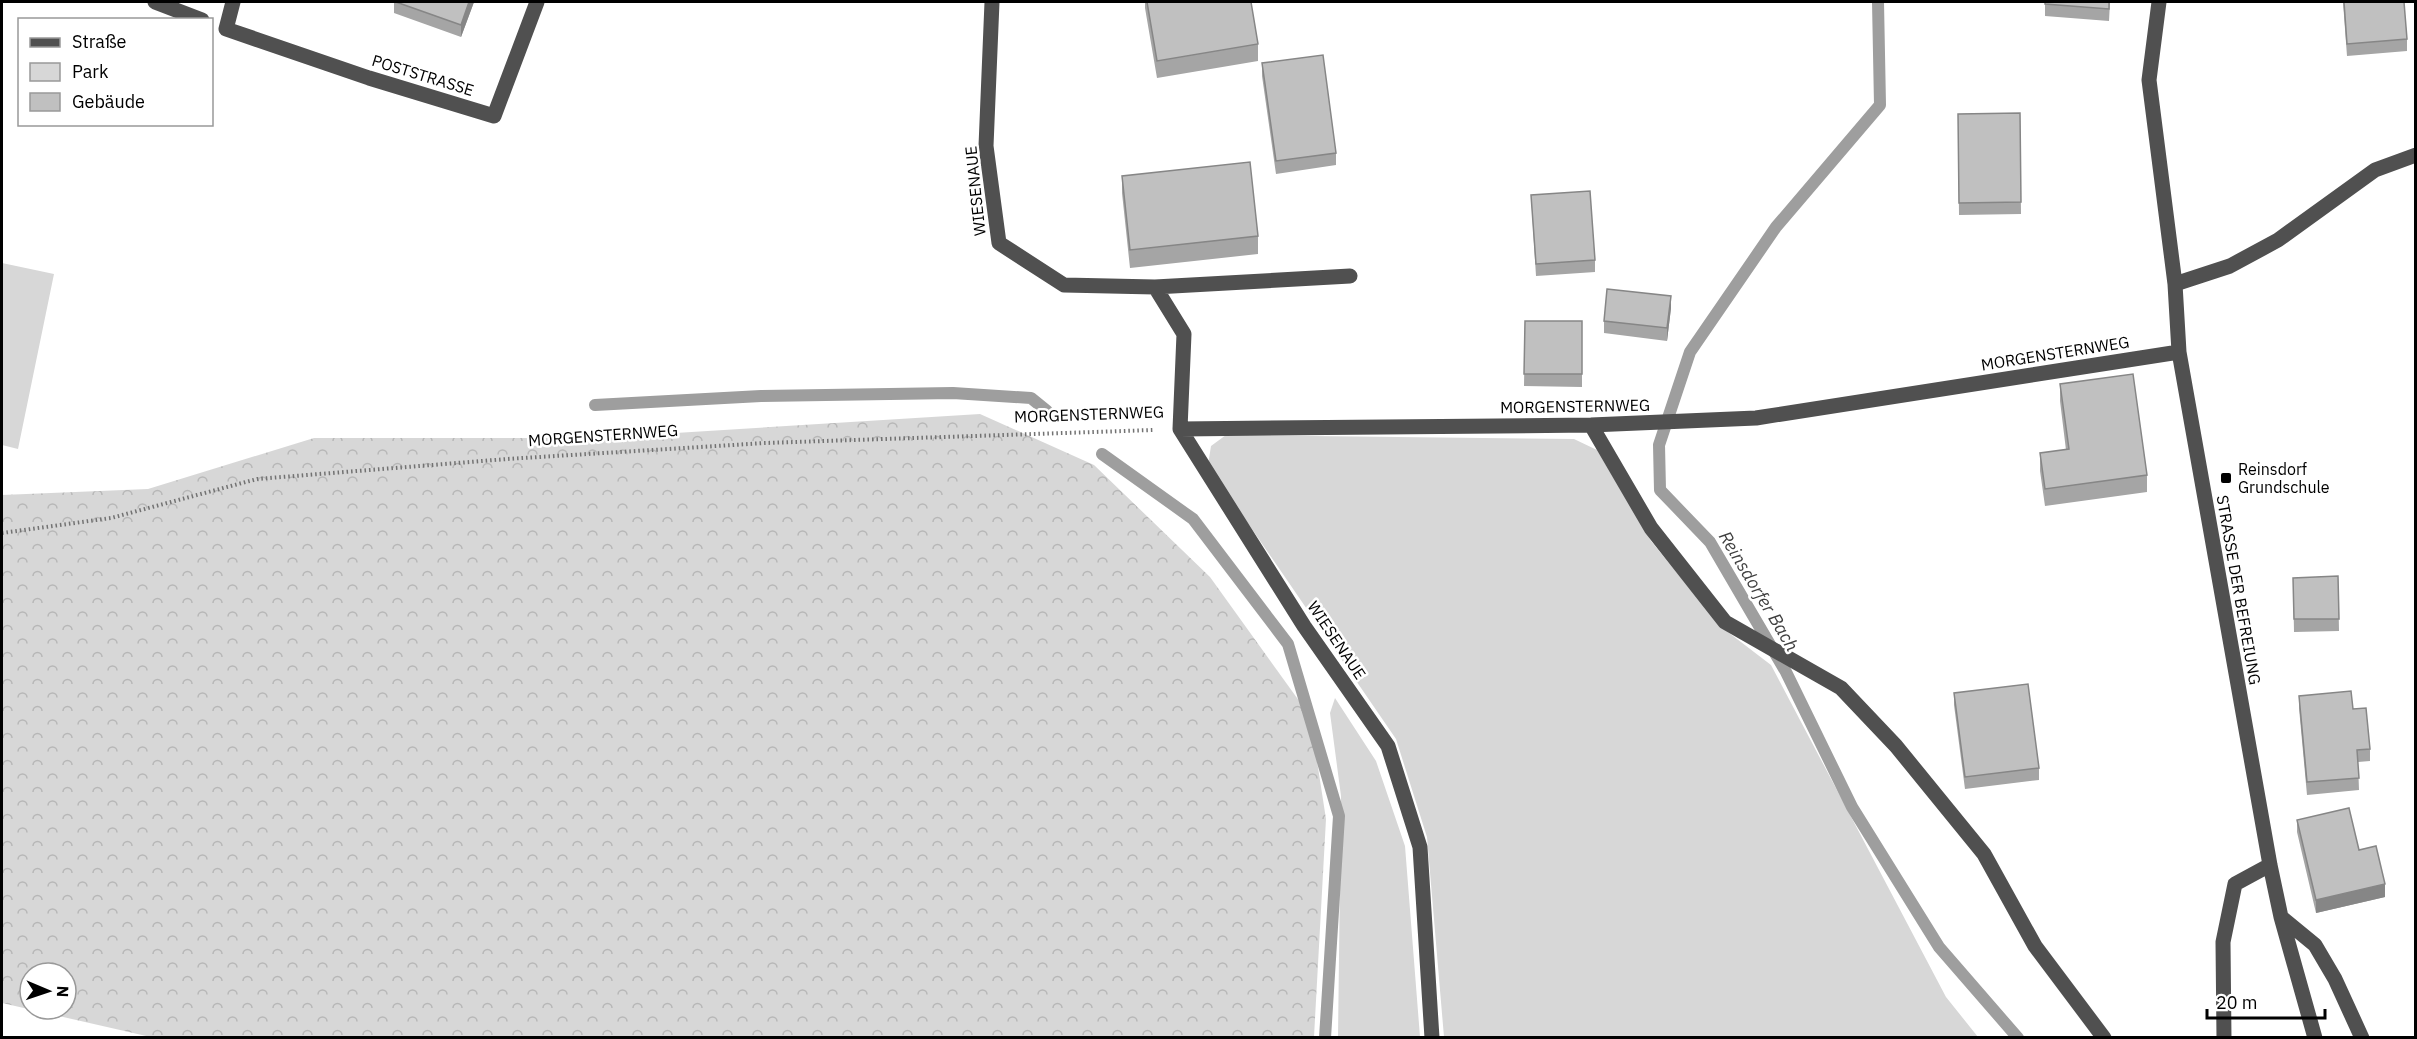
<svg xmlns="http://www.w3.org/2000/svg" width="2417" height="1039" viewBox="0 0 2417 1039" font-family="'IBM Plex Sans',sans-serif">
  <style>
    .green { fill: #d7d7d7 }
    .forest { fill: url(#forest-crowns); fill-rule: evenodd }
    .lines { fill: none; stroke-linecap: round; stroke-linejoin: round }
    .stream { stroke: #9e9e9e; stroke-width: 12 }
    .path { stroke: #727272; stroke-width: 4; stroke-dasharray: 1.5 3; stroke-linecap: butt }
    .minor { stroke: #505050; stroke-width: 15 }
    .wall { fill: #a5a5a5 }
    .shaded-wall { fill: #868686 }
    .building { fill: #c0c0c0; stroke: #868686; stroke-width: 1.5 }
    .poi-dot { fill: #000; stroke: #fff; stroke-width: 2 }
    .labels { text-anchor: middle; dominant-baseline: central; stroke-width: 5; stroke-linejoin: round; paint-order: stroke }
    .street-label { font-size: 16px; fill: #000; stroke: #fff }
    .poi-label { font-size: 16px; fill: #000; stroke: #fff; text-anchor: start }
    .water-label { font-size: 18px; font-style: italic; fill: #3f3f3f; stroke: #fff }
  </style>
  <defs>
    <pattern id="forest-crowns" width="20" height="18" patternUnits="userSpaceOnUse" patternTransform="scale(1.5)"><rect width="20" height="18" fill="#d7d7d7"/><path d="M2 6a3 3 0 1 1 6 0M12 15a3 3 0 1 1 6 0" fill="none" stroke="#b7b7b7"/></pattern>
  </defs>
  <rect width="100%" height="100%" fill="#fff"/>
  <path class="green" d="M2,263L54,274L18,449L2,445Z
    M1226,435L1574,439L1597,450L1651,541L1720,626L1771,665L1946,997L1978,1037H1444L1427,837L1396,739L1208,465L1211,446Z
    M1335,698L1376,761L1405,846L1420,1037H1338L1341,796L1330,713Z"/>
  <path class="forest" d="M980,414L1094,465L1210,577L1310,716L1326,819L1314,1037L155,1038L2,1003V495L148,489L314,438H595ZM30,973H66V1009H30Z"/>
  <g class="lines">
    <path class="stream" d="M1878,2L1880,105L1776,227L1690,352L1659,445L1660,490L1710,542L1786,672L1852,807L1939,947L2018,1038
      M595,405L761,396L953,393L1031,398L1047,411
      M1102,454L1193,519L1288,644L1339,816L1325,1038"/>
    <path class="path" d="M2,533L111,518L257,479L507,459L765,443L1153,430"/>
    <path class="minor" d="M155,2L202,20
      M233,2L226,29L369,78L494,116L537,2
      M992,2L986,146L999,243L1064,285L1155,287L1184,334L1180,429L1304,626L1388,746L1420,847L1432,1038
      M2159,2L2149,80L2175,284L2179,352L2270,865L2281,917L2315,1038
      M2175,284L2230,266L2278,240L2375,170L2416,155
      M1155,287L1350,276
      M1591,425L1651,528L1725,622L1841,688L1896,746L1984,854L2035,946L2104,1038
      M1180,429L1591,425L1756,418L2179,352
      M2281,917L2315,945L2335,979L2362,1038
      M2224,1038L2223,942L2235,884L2270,865"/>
  </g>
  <path class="wall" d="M394,2H474L461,37L394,13Z
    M1145,2H1251L1258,44V61L1157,78L1145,8Z
    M2045,2H2110L2109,21L2045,16Z
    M2343,2H2404L2407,39V51L2347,56Z
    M1262,63L1336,153V165L1276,174L1262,76Z
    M2020,113L2021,214L1959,215L1958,114Z
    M1122,176L1258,236V254L1130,268L1122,193Z
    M1531,195L1595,260V272L1536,276Z
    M1671,308L1667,341L1604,333V321Z
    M1525,321H1582V387L1524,386Z
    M2060,384L2147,475V492L2045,506L2040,471V453L2066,450L2060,401Z
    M2338,576L2339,631L2294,632L2293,578Z
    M1954,693L2039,768V780L1965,789L1954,705Z
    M2299,696L2353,709L2370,749V761L2358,762L2359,790L2307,795L2299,708Z
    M2297,820L2359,850L2385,897L2316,913L2297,832Z"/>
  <path class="shaded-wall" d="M469,2H474L461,37V25Z
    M1671,296V308L1667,341V328Z
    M2385,884V897L2316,913V900Z"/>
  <path class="building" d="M396,2H469L461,25Z
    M1147,2H1251L1258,44L1157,61Z
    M2045,2H2109V9L2045,4Z
    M2344,2H2404L2407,39L2347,44Z
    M1323,55L1336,153L1276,161L1262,63Z
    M2020,113L2021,202L1959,203L1958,114Z
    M1250,162L1258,236L1130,250L1122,176Z
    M1590,191L1595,260L1536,264L1531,195Z
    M1607,289L1671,296L1667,328L1604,321Z
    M1525,321H1582V374H1524Z
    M2133,374L2147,475L2045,489L2040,453L2069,449L2060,384Z
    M2338,576L2339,619H2294L2293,578Z
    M2028,684L2039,768L1965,777L1954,693Z
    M2351,691L2353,709L2366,708L2370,749L2357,750L2359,778L2307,782L2299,696Z
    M2349,808L2359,850L2376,846L2385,884L2316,900L2297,820Z"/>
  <rect class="poi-dot" x="2220" y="472" width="12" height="12" rx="3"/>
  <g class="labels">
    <g class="street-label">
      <text transform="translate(423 75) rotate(17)">POSTSTRASSE</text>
      <text transform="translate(975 191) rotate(-96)">WIESENAUE</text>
      <text transform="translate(2055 353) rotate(-9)">MORGENSTERNWEG</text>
      <text transform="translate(1575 406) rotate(-1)">MORGENSTERNWEG</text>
      <text transform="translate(1089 414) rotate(-2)">MORGENSTERNWEG</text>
      <text transform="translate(603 435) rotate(-4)">MORGENSTERNWEG</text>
      <text transform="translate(2239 590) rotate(80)">STRASSE DER BEFREIUNG</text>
      <text transform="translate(1337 640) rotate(56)">WIESENAUE</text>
    </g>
    <g class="poi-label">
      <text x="2238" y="469">Reinsdorf<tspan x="2238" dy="18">Grundschule</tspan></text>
    </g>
    <g class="water-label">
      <text transform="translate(1759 591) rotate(59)">Reinsdorfer Bach</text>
    </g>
  </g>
  <rect width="2417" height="1039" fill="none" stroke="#000000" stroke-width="6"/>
  <rect x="18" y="18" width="195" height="108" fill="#ffffff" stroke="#999999" stroke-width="1.5"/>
  <rect x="30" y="38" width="30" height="9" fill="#505050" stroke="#999999" stroke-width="1.5"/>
  <text x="72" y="48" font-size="18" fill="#000000">Straße</text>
  <rect x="30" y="63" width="30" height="18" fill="#d7d7d7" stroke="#999999" stroke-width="1.5"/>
  <text x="72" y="78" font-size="18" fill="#000000">Park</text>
  <rect x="30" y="93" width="30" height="18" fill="#c0c0c0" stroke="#999999" stroke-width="1.5"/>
  <text x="72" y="108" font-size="18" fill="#000000">Gebäude</text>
  <g transform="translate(48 991) rotate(92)"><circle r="28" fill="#ffffff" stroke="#999999" stroke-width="1.5"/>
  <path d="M0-4.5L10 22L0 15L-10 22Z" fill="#000000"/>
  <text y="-9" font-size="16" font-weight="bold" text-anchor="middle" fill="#000000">N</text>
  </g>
  <path d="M2207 1009v9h118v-9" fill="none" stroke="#000000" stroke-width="3"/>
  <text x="2216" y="1009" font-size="18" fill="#000000" stroke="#ffffff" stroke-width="4.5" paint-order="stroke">20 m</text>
</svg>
